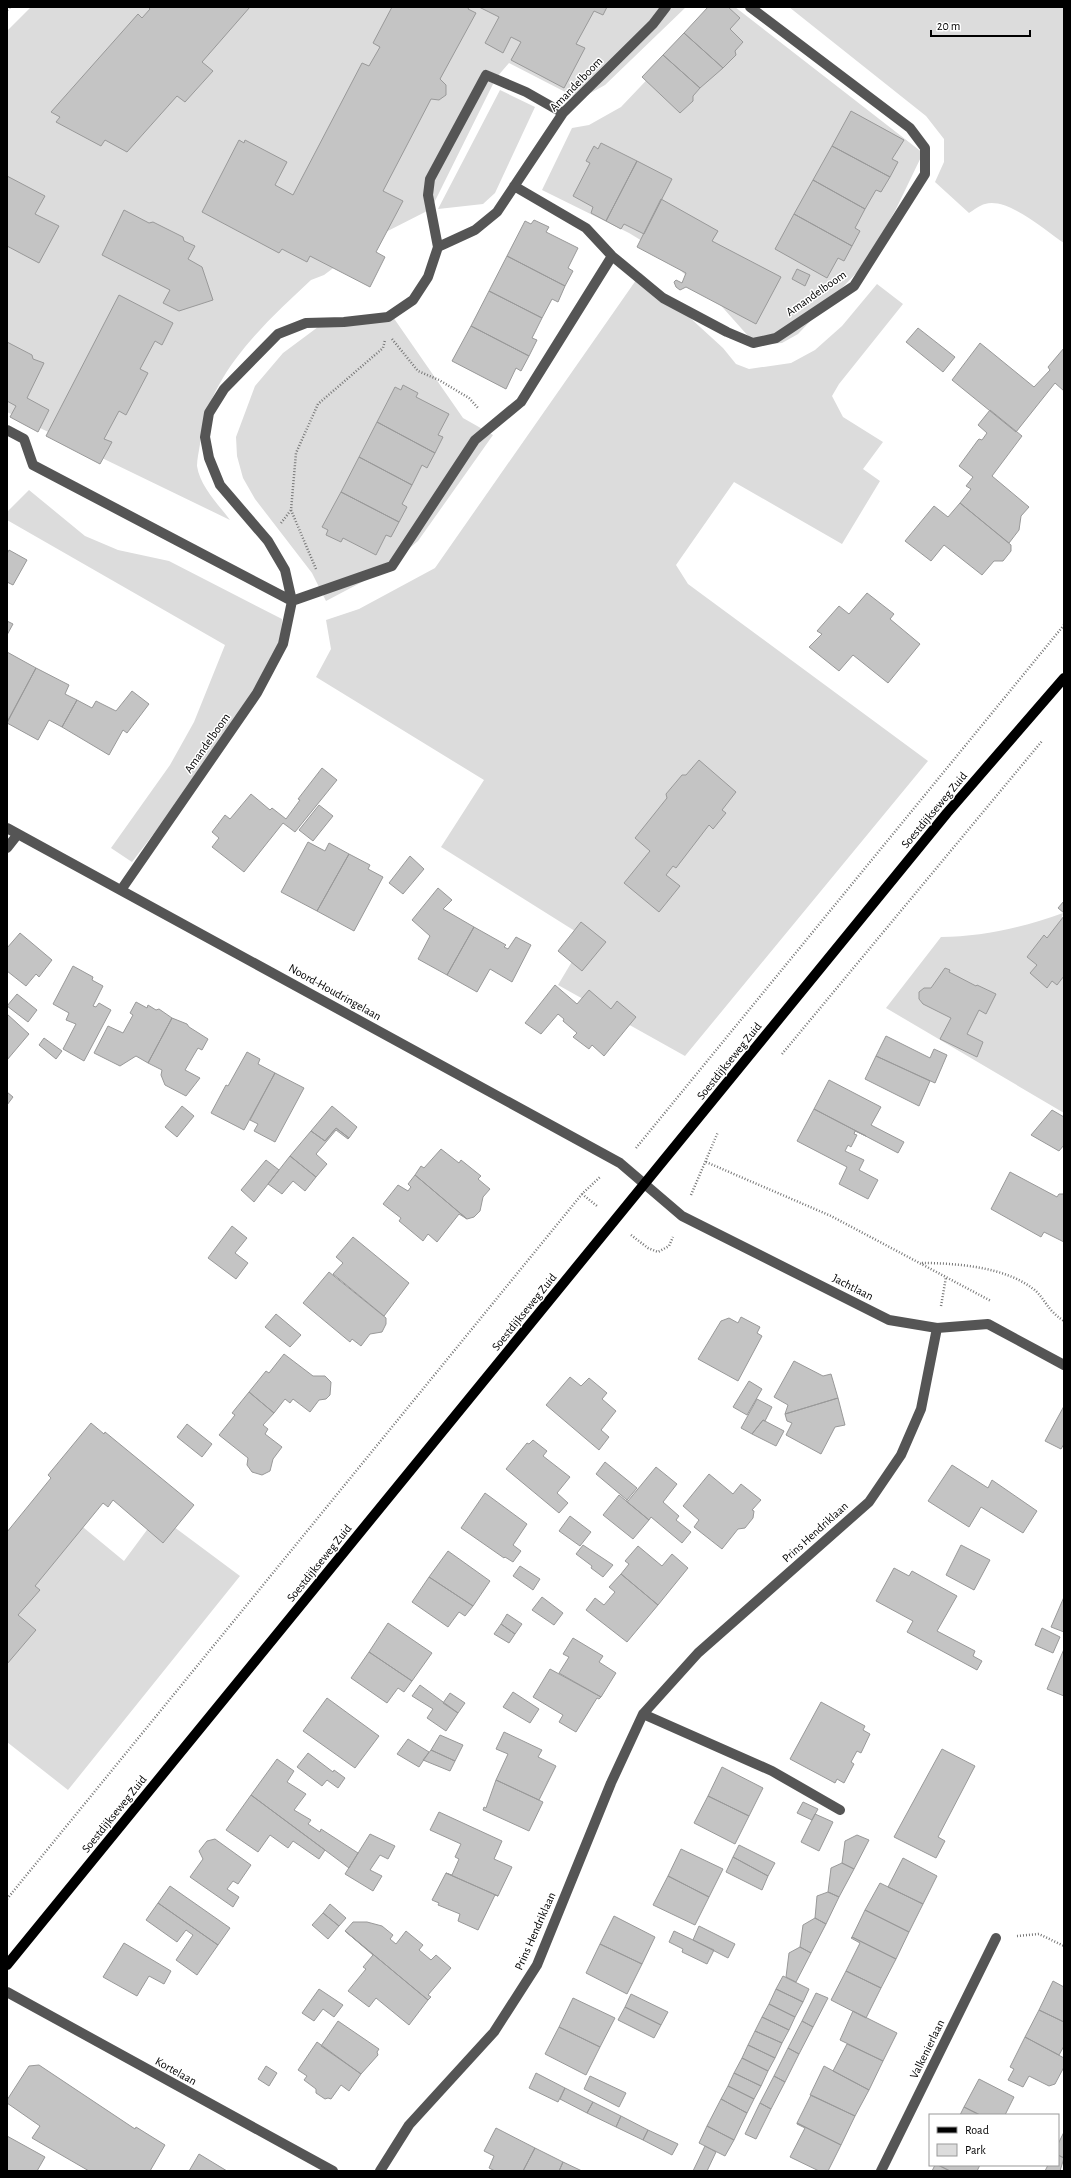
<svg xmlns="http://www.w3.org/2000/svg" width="1071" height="2178" viewBox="0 0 1071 2178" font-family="'Alegreya Sans',sans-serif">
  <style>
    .green { fill: #dcdcdc }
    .building { fill: #c4c4c4; stroke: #999 }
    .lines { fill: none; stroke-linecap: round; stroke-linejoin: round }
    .path { stroke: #777; stroke-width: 2.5; stroke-dasharray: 1 2; stroke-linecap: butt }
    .minor { stroke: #555; stroke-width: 10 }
    .major { stroke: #000; stroke-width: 10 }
    .labels { text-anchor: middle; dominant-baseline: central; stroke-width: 3; stroke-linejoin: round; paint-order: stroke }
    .street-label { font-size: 12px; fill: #000; stroke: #fff }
  </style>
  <rect width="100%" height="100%" fill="#fff"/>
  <path class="green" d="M31,7H686L605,85L587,95L573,96L509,63L496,78L431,209L372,239L324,275L311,280C263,325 207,375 200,444C199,451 197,459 197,466C200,486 218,504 230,520L7,412V31Z
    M722,7H735L923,153L896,209L865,264L798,334L782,343L770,344L749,337L716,300L696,285L662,253L629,233L542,190L572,128L589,125L621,107L697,27Z
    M789,7H1064V243C1046,231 1008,197 985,204C980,205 974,210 969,213L935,182L944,162V139L926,116Z
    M500,90L535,107L495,193L483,204L438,209Z
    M641,273L723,348L736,364L749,369L791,363L815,350L842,326L877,284L903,304L839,384L832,396L843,417L883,442L863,469L880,481L842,544L734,482L676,565L688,584L928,761L685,1056L558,985L586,938L441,847L484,780L316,677L331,649L326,620L359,609L435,568Z
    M393,317L463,418L493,435L418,541L381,572L326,601L312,573L255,499L243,478L237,456L236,437L255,386L283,353L318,327Z
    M29,490L85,536L118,550L169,561L282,619L281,644L268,671L168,815L132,862L111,848L170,765L194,722L225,645L7,520V512Z
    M1063,913L1062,918L1064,920V1113L886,1008L941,937C982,937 1025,927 1063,913Z
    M158,1515L240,1576L68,1790L7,1742V1621L78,1523L124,1561Z"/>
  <path class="building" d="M148,7H250L202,62L213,71L185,102L177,96L127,152L105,140L101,146L56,122L60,117L51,112L138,14L142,18L150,9Z
    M392,7H469L468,9L476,13L440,79L446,85V95L439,100L431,99L383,191L403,201L376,252L385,257L370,287L310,256L307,262L282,249L279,253L202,212L239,140L244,143L245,140L287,162L275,185L293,195L362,63L369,66L380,47L373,43Z
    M479,7H607L603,15L594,11L576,44L585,48L564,88L511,60L521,42L511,37L503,53L485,43L499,17Z
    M708,7H728L740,18L730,29L743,42L735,51L736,55L723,68L684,33Z
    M684,33L723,68L700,88L663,55Z
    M663,55L700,88L693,96V101L680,113L642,77Z
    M851,111L904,140L892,159L898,162L890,177L832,146Z
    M601,143L637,161L606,221L591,213L593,207L573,196L590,163L586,161L594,146L598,149Z
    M832,146L890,177L881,192L876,190L865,209L813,180Z
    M637,161L672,179L644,234L624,224L621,229L606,221Z
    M7,176L45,196L35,214L59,226L39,263L7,246Z
    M813,180L865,209L855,228L860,231L852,246L794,214Z
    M661,199L718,231L712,241L781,277L756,324L686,287L680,290L676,287L674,282L676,280L682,283L686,273L637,247Z
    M124,210L149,223L153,222L183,237L184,241L195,246L188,259L202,267L213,300L179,311L163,303L170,290L102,255Z
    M794,214L852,246L844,261L838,258L827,278L775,249Z
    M534,220L549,227L546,232L578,248L568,268L573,271L565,286L507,256L525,221L531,224Z
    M507,256L565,286L558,302L552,299L542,318L489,291Z
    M797,269L810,275L805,286L792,279Z
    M489,291L542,318L532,338L537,340L529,356L471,326Z
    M119,295L173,323L162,345L155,341L140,369L148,373L126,415L119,411L104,439L112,442L100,464L46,436Z
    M471,326L529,356L521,371L516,368L506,389L452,361Z
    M918,328L955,357L943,372L906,342Z
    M7,342L32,355L33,359L44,363L27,398L49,410L38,432L10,417L16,406L7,401Z
    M980,343L1034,387L1050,370L1048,367L1064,348V391L1055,383L1016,432L952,380Z
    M403,385L418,393L416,397L449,414L438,435L443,437L435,453L377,422L395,387L401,390Z
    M990,410L1022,436L992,476L1029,507L1021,516L1019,530L1009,543L960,503L971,489L966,486L973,477L959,466L978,440L979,439L982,440L987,433L978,425Z
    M377,422L435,453L427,468L422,465L412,485L359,457Z
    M359,457L412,485L402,504L407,507L399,522L341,492Z
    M341,492L399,522L391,537L386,535L376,555L343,538L341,542L326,535L328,530L322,527Z
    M960,503L1011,545V551L1003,561H994L982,575L944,545L931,561L905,541L934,506L948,517Z
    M9,550L27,560L13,585L7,582V554Z
    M867,593L894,614L890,619L920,644L888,683L853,655L839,671L809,647L822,634L817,631L839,606L849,614Z
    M7,621L13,624L7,635Z
    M7,652L36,668L7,722Z
    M36,668L69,685L65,694L77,700L62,727L49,720L38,740L7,723Z
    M132,691L149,704L127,733L123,730L109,755L62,727L77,700L92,708L96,701L116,711Z
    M699,760L736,792L722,810L726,813L713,829L709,825L676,868L673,866L666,875L680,886L659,912L624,883L650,851L635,838L667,798L666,794L682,775H686Z
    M322,768L337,780L295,832L283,823L244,872L212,847L219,838L212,832L225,815L230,819L251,794L270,810L272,808L286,819L300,800L298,799Z
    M319,805L333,816L313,841L299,830Z
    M308,842L325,851L329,843L349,854L317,911L281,892Z
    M349,854L370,865L368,869L383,877L354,931L317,911Z
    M410,856L424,869L403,894L389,883Z
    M438,888L452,900L443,909L474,927L447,975L418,959L430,936L412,920Z
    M1064,901V913L1058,908Z
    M1064,916V976L1057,985L1052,981L1047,988L1030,973L1037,965L1027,957L1044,935L1047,938Z
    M581,922L606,942L582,971L558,951Z
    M474,927L506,945L504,947L508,949L516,937L531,945L512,982L490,969L477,992L447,975Z
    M20,933L52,960L39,977L36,974L26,986L7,971V948Z
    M73,966L93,977L92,980L103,986L93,1006L96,1007L99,1003L111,1010L84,1061L63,1049L76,1024L66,1020L69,1013L53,1004Z
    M945,968L950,970L949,972L976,986L977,985L996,994L986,1014L979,1010L967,1034L983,1042L977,1057L940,1039L951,1018L923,1004L919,999V992L924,988H931Z
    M555,985L577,1004L589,990L611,1009L617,1001L636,1017L604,1056L592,1045L589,1049L573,1037L577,1033L563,1021L564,1019L558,1014L541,1034L525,1023Z
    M17,994L37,1010L28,1022L7,1006Z
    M136,1002L147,1008L148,1005L156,1010L159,1009L172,1018L148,1063L136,1056L120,1066L94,1053L108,1026L123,1033L133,1015L130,1013Z
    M7,1014L29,1034L7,1060Z
    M172,1018L187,1024L189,1027L208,1039L202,1050L198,1048L185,1070L200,1078L186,1096L165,1085L161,1075L162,1070L148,1063Z
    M886,1036L930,1058L934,1049L947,1055L935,1083L876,1056Z
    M44,1038L62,1051L56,1059L39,1045Z
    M247,1052L260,1059L258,1064L275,1073L244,1130L211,1113L226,1085L228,1086Z
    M876,1056L930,1081L919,1106L865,1079Z
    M275,1073L304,1088L275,1142L254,1131L258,1124L250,1120Z
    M829,1080L881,1107L871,1125L904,1142L898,1153L814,1109Z
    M7,1092L13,1097L7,1105Z
    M182,1106L194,1116L177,1137L165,1127Z
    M332,1106L357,1127L349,1138L336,1128L325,1141L311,1131Z
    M814,1109L866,1136L855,1131L854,1134L857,1135L851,1147L848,1145L845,1151L864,1160L859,1170L878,1180L868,1199L839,1184L847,1167L797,1141Z
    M1052,1110L1064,1117V1145L1059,1151L1031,1135Z
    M336,1128L349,1138L348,1139L336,1130L316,1154L327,1164L316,1177L290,1156L311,1131L325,1141Z
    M441,1149L459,1163L461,1160L481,1176L478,1179L490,1189L483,1197L480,1211L474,1217L467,1219L415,1175L421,1166L424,1168Z
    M290,1156L316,1177L305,1191L293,1181L282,1194L268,1184Z
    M266,1160L279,1170L254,1202L241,1190Z
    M1010,1172L1057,1197L1059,1194H1064V1242L1044,1232L1041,1237L991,1209Z
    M415,1175L467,1219L459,1214L437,1242L428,1234L423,1241L399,1221L401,1218L383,1204L398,1185L408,1191L411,1187L408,1184Z
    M232,1226L247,1238L235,1253L248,1263L236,1279L208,1258Z
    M353,1237L409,1283L384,1316L333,1274L343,1263L336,1257Z
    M329,1272L386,1318V1324L382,1332L370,1334L361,1346L352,1339L350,1342L303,1303Z
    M276,1314L301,1335L290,1347L265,1327Z
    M741,1317L760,1327L757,1333L762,1336L738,1381L698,1359L721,1321L729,1318L738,1323Z
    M284,1354L313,1376H325L331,1382L330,1395L326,1399L319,1400L310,1412L293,1399L290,1403L285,1399L274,1413L249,1392L266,1371L269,1373Z
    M794,1361L823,1376L831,1374L838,1398L785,1414L788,1405L774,1397Z
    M570,1377L581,1386L589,1378L607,1393L602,1399L616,1411L601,1430L609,1437L599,1450L546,1405Z
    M749,1381L762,1389L747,1415L733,1407Z
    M249,1392L274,1413L263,1425L268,1429L265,1434L282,1447L273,1459L270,1471L262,1475L252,1472L247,1465L248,1458L219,1435L235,1415L232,1413Z
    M838,1398L845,1425L835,1427L821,1454L786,1435L792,1423L787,1421L785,1414Z
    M757,1399L772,1407L765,1421L763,1420L752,1434L741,1428Z
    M1064,1406V1444L1061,1449L1045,1441Z
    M763,1420L784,1431L776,1446L752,1434Z
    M91,1423L104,1434L105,1432L194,1505L163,1543L113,1500L108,1507L103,1503L35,1586L40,1590L18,1615L36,1630L7,1664V1532L51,1478L48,1475Z
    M187,1424L212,1444L202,1457L177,1437Z
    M533,1440L547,1451L543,1456L570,1477L557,1493L568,1503L559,1513L506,1469L527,1443L529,1444Z
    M605,1462L637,1488L627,1500L596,1474Z
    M952,1465L988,1488L992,1480L1037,1511L1023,1533L981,1507L969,1527L928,1501Z
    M656,1467L677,1484L663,1502L679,1516L676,1520L691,1532L682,1543L651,1517L649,1520L626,1501H628Z
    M709,1474L733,1494L741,1484L761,1500L752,1510L754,1511L753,1518L745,1528L738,1529L722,1549L694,1527L699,1520L683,1506Z
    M485,1493L527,1524L513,1545L521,1551L513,1562L505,1557L504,1558L461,1528Z
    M619,1495L649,1520L633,1539L603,1515Z
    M570,1516L591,1532L580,1546L559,1531Z
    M583,1545L613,1565L603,1577L591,1568L592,1566L576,1554Z
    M961,1545L990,1560L974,1590L946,1575Z
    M638,1546L662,1566L672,1554L688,1568L658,1605L621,1574L629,1564L625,1561Z
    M448,1551L490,1581L473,1606L429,1577Z
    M520,1566L540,1579L533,1590L513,1576Z
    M894,1568L909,1576L912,1571L957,1596L937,1631L975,1651L973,1656L982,1661L977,1670L907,1632L913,1621L876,1601Z
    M621,1574L658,1605L627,1642L586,1610L595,1598L604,1605L615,1592L609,1587Z
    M429,1577L473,1606L465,1616L459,1612L448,1627L412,1602Z
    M542,1597L563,1613L554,1625L532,1610Z
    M1064,1597V1632L1051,1627Z
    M507,1614L522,1624L515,1634L501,1624Z
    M388,1623L432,1653L412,1681L369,1652Z
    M501,1624L515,1634L509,1643L494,1634Z
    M1042,1628L1060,1637L1053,1653L1035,1645Z
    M573,1638L603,1656L599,1662L616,1673L601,1697L559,1673L569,1657L563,1654Z
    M1064,1649V1696L1047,1689Z
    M369,1652L412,1681L404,1692L398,1688L387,1703L351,1678Z
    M550,1669L601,1697L599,1699L597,1698L576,1732L559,1722L563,1715L533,1697Z
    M420,1685L458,1713L446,1731L427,1718L433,1709L412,1696Z
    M513,1692L539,1709L530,1723L503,1707Z
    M450,1693L465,1703L458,1713L443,1703Z
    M327,1698L379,1736L355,1768L303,1731Z
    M821,1702L865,1726L863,1730L870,1734L861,1753L857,1751L851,1762L854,1764L844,1783L837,1779L835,1783L790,1759Z
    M504,1732L542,1750L538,1757L556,1766L539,1800L496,1780L508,1754L496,1749Z
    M440,1735L463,1745L455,1761L431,1750Z
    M408,1739L429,1752L419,1767L397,1754Z
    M942,1749L975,1766L938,1837L945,1841L936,1858L894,1837Z
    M431,1750L455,1761L450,1771L423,1760Z
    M308,1753L333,1772L334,1770L345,1778L338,1788L327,1780L322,1786L297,1767Z
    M277,1759L294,1771L287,1782L306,1794L294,1810L311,1820L308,1824L320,1832L321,1829L358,1853L349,1868L251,1795Z
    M722,1767L763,1788L749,1816L708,1796Z
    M496,1780L543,1802L529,1831L483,1810L484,1807L486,1808Z
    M251,1795L325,1850L319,1859L293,1841L288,1848L270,1835L258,1852L226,1830Z
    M708,1796L749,1816L735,1844L694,1823Z
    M803,1802L818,1809L812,1820L797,1813Z
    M439,1812L502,1841L494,1859L512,1867L498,1896L446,1873L452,1875L459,1859L455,1857L461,1844L430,1830Z
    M815,1814L833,1822L819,1851L801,1842Z
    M370,1834L395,1846L388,1859L380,1855L370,1870L382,1876L373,1891L345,1874Z
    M857,1835L869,1840L854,1869L842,1863L845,1841Z
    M215,1839L251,1865L238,1884L233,1881L227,1889L239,1897L233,1907L190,1877L203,1859L199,1851L207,1841Z
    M739,1845L775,1863L768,1876L733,1857Z
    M681,1849L723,1869L709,1897L668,1876Z
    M733,1857L768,1876L762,1890L726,1872Z
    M903,1858L937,1876L923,1904L888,1887Z
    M842,1863L854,1869L839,1897L828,1892L831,1868Z
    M446,1873L498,1896L495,1895L478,1930L458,1921L460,1914L438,1905L439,1903L432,1900Z
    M668,1876L709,1897L695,1925L653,1905Z
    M880,1883L923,1904L909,1932L865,1910Z
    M170,1886L230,1928L218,1945L158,1903Z
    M828,1892L839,1897L826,1924L815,1918L817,1896Z
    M158,1903L218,1945L197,1975L176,1960L193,1935L186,1930L177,1942L146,1920Z
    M330,1904L346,1918L339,1926L323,1913Z
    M865,1910L909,1932L896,1959L852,1937Z
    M323,1913L339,1926L328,1939L312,1925Z
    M614,1916L655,1937L642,1964L600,1944Z
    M815,1918L826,1924L811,1953L800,1947L803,1925Z
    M353,1922H367L382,1926L393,1935L390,1939L396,1944L406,1931L423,1945L419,1950L431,1960L436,1955L451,1968L428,1995L431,1997L428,2000L345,1931Z
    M699,1926L735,1944L728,1958L693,1940Z
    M345,1931L428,2000L409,2025L376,1998L369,2007L348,1991L366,1969L363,1967L373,1955Z
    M674,1931L714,1950L707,1964L682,1952L683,1949L669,1942Z
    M852,1937L896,1959L881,1988L846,1971L860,1943L851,1938Z
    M124,1943L171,1971L164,1984L149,1976L137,1996L103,1977Z
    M600,1944L642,1964L627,1994L586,1973Z
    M800,1947L811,1953L796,1982L786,1977L789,1953Z
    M846,1971L881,1988L866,2018L831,2000Z
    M783,1976L809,1989L803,2002L776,1989Z
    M1053,1981L1064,1987V2022L1039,2010Z
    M319,1989L343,2005L334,2017L323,2009L314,2021L302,2013Z
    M776,1989L803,2002L795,2017L769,2004Z
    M816,1993L828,1998L813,2027L802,2021Z
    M631,1994L668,2012L661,2025L625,2007Z
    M573,1998L615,2018L600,2047L559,2027Z
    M769,2004L795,2017L789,2030L762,2017Z
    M625,2007L661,2025L654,2038L618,2020Z
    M1039,2010L1064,2022V2046L1059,2055L1025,2037Z
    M853,2011L897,2033L883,2061L840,2040Z
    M762,2017L789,2030L782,2043L755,2031Z
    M338,2021L379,2049L377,2052L378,2055L361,2074L321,2046Z
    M802,2021L813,2027L799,2054L788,2048Z
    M559,2027L600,2047L586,2075L545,2054Z
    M755,2031L782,2043L775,2058L748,2045Z
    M1025,2037L1064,2058V2067L1055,2084L1049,2086L1029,2076L1023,2087L1008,2080L1014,2069L1010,2067Z
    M317,2042L361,2074L349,2091L341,2085L331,2099L328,2098L325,2099L316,2093V2089L304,2080L307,2076L298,2070Z
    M847,2044L883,2061L869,2090L833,2071Z
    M748,2045L775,2058L768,2071L742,2058Z
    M788,2048L799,2054L785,2082L774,2076Z
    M742,2058L768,2071L761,2086L734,2073Z
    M39,2065L135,2129L136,2127L165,2145L150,2171H89L32,2138L40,2126L7,2103V2100L29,2066Z
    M266,2066L277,2073L269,2086L258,2079Z
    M824,2066L869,2090L855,2116L810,2095Z
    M536,2073L565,2088L558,2102L529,2088Z
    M734,2073L761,2086L754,2099L728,2086Z
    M590,2076L626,2093L619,2107L584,2089Z
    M774,2076L785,2082L771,2109L760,2103Z
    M979,2079L1014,2097L1005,2115H980L964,2107Z
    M728,2086L754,2099L747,2113L721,2099Z
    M565,2088L593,2102L587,2113L560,2099Z
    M811,2095L855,2116L841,2145L797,2123Z
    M721,2099L747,2113L734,2140L707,2126Z
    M593,2102L621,2116L616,2127L587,2113Z
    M760,2103L771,2109L756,2139L745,2134Z
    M964,2107L980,2115H960Z
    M621,2116L648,2130L643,2140L616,2127Z
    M797,2123L841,2145L828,2171H819L790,2157L805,2128L797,2124Z
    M707,2126L734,2140L725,2156L699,2143Z
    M496,2128L535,2148L523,2171H495L489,2168L494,2156L484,2151Z
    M648,2130L678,2144L672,2155L643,2140Z
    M1064,2132V2158L1058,2155V2144Z
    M7,2136L45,2157L37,2171H7Z
    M705,2146L716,2152L707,2171H693Z
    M535,2148L563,2162L559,2171H523Z
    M199,2154L227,2171H189Z
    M1058,2155L1064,2158L1060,2171H1045L1048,2165H1058Z
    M563,2162L582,2171H559Z
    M935,2165H938L950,2171H932Z
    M938,2165H980L977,2171H950Z"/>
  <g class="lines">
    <path class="path" d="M7,10L10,7
      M392,339L418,371L439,380L469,398L478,408
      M281,523L291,510
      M316,569L291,510L296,453L318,404L383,348L385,340
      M782,1054L1042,741
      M636,1148L1064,625
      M706,1162L831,1216L991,1301
      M582,1194L597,1206
      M691,1195L718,1132
      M631,1235L648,1248L658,1252L669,1246L673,1237
      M922,1263C956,1263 1004,1267 1032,1288C1045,1297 1046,1310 1064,1321
      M941,1306L946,1277
      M7,1899L582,1194L600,1177
      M1017,1936L1039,1934L1064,1946"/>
    <path class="minor" d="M514,186L586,228L612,256L663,298L727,332L753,343L776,338L854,286L925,174V148L910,128L750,7
      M438,247L475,230L497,212L563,113L653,24L666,7
      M7,430L24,439L33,465L292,601L392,566L475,440L521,402L612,256
      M7,828L620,1163L682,1216L889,1320L937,1328L988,1324L1064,1365
      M7,848L18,834
      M121,890L257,693L283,644L292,601L285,570L268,541L220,485L209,458L205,437L209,413L224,389L278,334L306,323L344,322L388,317L413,300L428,277L438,247L428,195L430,179L486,75L526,92L563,113
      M643,1714L772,1771L840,1810
      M7,1992L333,2171
      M380,2171L409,2125L494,2032L537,1965L611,1783L643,1714L698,1653L869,1502L901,1455L921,1409L937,1328
      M881,2171L996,1938"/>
    <path class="major" d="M7,1965L947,813L1064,678"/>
  </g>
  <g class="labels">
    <g class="street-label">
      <text transform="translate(576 84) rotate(-46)">Amandelboom</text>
      <text transform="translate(816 293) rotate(-35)">Amandelboom</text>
      <text transform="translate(207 743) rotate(-55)">Amandelboom</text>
      <text transform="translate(934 810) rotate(-50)">Soestdijkseweg Zuid</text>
      <text transform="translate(335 992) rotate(29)">Noord-Houdringelaan</text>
      <text transform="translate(729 1061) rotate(-51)">Soestdijkseweg Zuid</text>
      <text transform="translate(853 1287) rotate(27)">Jachtlaan</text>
      <text transform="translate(524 1312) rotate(-51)">Soestdijkseweg Zuid</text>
      <text transform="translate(815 1532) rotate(-42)">Prins Hendriklaan</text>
      <text transform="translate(319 1563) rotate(-51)">Soestdijkseweg Zuid</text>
      <text transform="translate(114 1814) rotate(-51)">Soestdijkseweg Zuid</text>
      <text transform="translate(535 1931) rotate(-66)">Prins Hendriklaan</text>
      <text transform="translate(927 2049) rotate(-64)">Valkenierlaan</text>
      <text transform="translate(176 2071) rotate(29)">Kortelaan</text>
    </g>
  </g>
  <rect width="1071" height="2178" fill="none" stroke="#000000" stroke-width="16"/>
  <rect x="929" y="2114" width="130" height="52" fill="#ffffff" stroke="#999999"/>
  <rect x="937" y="2127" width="20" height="6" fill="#000000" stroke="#999999"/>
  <text x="965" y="2134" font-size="12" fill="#000000">Road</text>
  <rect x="937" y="2144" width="20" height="12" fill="#dcdcdc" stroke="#999999"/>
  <text x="965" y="2154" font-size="12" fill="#000000">Park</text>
  <path d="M931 30v6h99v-6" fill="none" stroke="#000000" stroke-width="2"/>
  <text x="937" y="30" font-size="12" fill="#000000" stroke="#ffffff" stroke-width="3" paint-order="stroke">20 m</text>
</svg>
